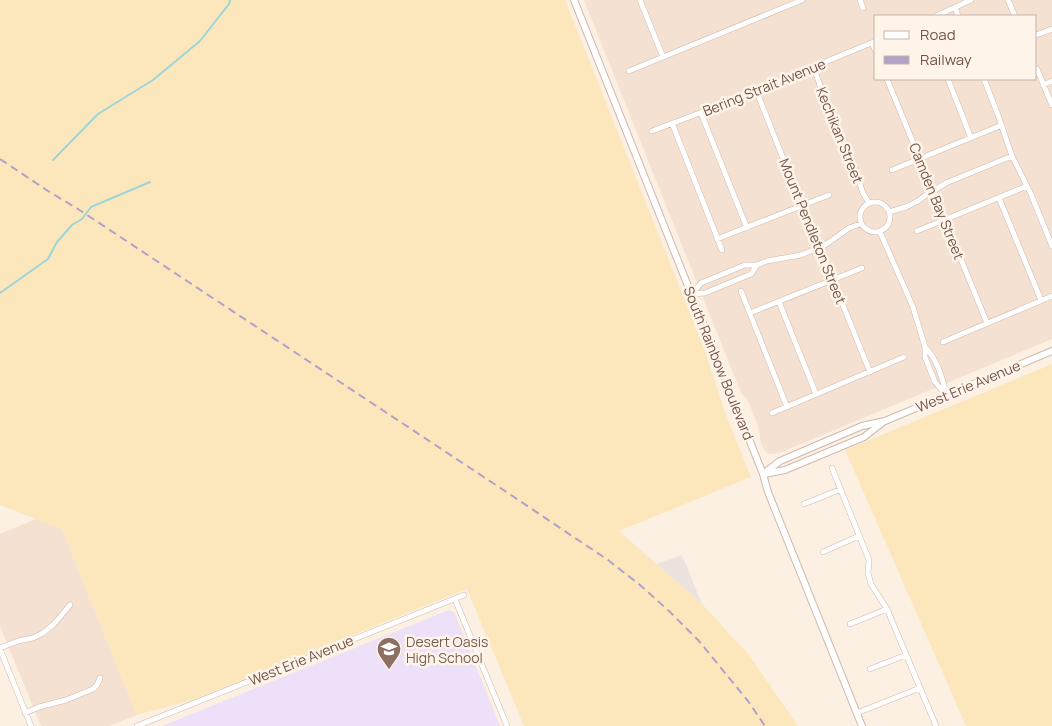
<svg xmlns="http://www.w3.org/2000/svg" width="1052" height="726" viewBox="0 0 1052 726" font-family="Manrope,sans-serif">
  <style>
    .residential { fill: #f4e1d1; fill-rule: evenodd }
    .industrial { fill: #ece3de }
    .education { fill: #ede0f9 }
    .sand { fill: #fce7bd }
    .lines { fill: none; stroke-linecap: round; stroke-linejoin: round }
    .stream { stroke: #9dd5d8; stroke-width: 2 }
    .minor-casing { stroke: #d0b8ac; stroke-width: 6 }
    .tertiary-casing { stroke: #d0b8ac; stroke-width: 8 }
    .minor { stroke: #fff; stroke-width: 5 }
    .tertiary { stroke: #fff; stroke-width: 6 }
    .rail { stroke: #b1a2c6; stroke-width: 2; stroke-dasharray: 8 5; stroke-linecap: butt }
    .labels { text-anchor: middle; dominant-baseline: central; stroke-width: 5; stroke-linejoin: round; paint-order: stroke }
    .street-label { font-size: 14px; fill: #745449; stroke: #fff4e9 }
    .education-label { font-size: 14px; fill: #785e54; stroke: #fff4e9; text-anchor: start }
  </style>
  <rect width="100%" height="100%" fill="#fcf0e3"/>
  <path class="residential" d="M584,0H1052V339L782,452L773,454H768L764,450L761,443L758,426L748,401L741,393ZM876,16H1036V79H876Z
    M36,519L62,529L137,715L109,726H41L0,626V534Z"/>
  <path class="industrial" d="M682,555L702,604L656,564Z"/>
  <path class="education" d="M449,610L453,612L455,614L500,726H162Z"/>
  <path class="sand" d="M0,0H565L705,351L726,415L751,477L619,531L702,604L749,655L798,726H524L467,589L192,700L137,715L62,529L0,505Z
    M1052,364V726H966L845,450Z"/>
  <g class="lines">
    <path class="stream" d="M53,160L98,114L153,80L200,41L229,4L230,0
      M0,293L48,259L57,242L72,225L82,219L91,207L150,182"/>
    <defs>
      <path id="minor" d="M640,0L663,57
        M860,0L863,8
        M1008,0L1015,16
        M955,7L958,16
        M936,16L971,0
        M1036,35L1052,29
        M872,43L876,52
        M813,66L832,118L849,152L863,193L869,203
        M1037,69L1052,105
        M629,71L802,0
        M887,79L987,323
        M948,79L971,138
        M984,79L998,115L1012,156L1031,194L1052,246
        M1043,85L1052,81
        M756,90L802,206L815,242L828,268L870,372
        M701,113L747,228
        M672,123L722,250
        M652,131L713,108L876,41
        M892,170L1002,125
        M999,198L1041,300
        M860 217a15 15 0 1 1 30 0a15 15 0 1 1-30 0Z
        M889,212L906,207L918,201L926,195L946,183L1012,156
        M917,231L1027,186
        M880,232L913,307L925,347V357L935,382L946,395
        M717,239L829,195
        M741,291L787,407
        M692,294L701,283L745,265H757L767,261L801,255L825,245L849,228L860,224
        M692,294L705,293L751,274L757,265
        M779,302L816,394
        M750,313L862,268
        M943,342L1052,296
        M925,347C937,359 942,377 946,393
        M772,413L904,357
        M832,468L869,560L868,573L871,584L887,609L936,726
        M804,504L839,490
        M823,552L859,536
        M455,599L507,726
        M850,624L887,609
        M0,648L18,641L33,638L43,633L54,624L70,605
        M0,649L31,726
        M870,669L906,655
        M25,713L39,707L66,700L93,689L97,685L100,678
        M857,713L920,688
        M137,726L464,595"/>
      <path id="tertiary" d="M574,0L763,474L768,492L862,726
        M763,474L780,461L862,426L885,421L1052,351
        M764,474L785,470L864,437L882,423"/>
    </defs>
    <use href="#minor" class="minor-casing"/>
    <use href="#tertiary" class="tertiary-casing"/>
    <use href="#minor" class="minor"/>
    <use href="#tertiary" class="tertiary"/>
    <path class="rail" d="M0,159L48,191L78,209L511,495L608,560L640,585L669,611L699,641L748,701L765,726"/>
  </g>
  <defs>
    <symbol id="school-pin" viewBox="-11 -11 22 30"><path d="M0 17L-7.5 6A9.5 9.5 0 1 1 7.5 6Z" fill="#8d6e63" stroke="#fff4e9"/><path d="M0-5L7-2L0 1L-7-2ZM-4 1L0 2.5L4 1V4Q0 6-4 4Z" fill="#fff"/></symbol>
  </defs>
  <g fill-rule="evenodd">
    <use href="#school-pin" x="375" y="635" width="28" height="38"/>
  </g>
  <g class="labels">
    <g class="street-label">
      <text transform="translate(764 87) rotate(-22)">Bering Strait Avenue</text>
      <text transform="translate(840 135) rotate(68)">Kechikan Street</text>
      <text transform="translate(937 201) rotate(68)">Camden Bay Street</text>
      <text transform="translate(813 231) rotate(68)">Mount Pendleton Street</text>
      <text transform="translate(719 363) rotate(68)">South Rainbow Boulevard</text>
      <text transform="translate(968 386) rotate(-23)">West Erie Avenue</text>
      <text transform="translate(301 660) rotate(-22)">West Erie Avenue</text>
    </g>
    <g class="education-label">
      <text x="406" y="641">Desert Oasis<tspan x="406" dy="16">High School</tspan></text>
    </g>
  </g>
  <rect x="874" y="15" width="162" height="65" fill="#fff4e9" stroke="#c7b4a9"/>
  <rect x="884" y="31" width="25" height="8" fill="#ffffff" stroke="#c7b4a9"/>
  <text x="920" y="40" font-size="15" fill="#745449">Road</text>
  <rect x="884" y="56" width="25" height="8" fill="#b1a2c6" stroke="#c7b4a9"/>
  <text x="920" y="65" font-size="15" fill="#745449">Railway</text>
</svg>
